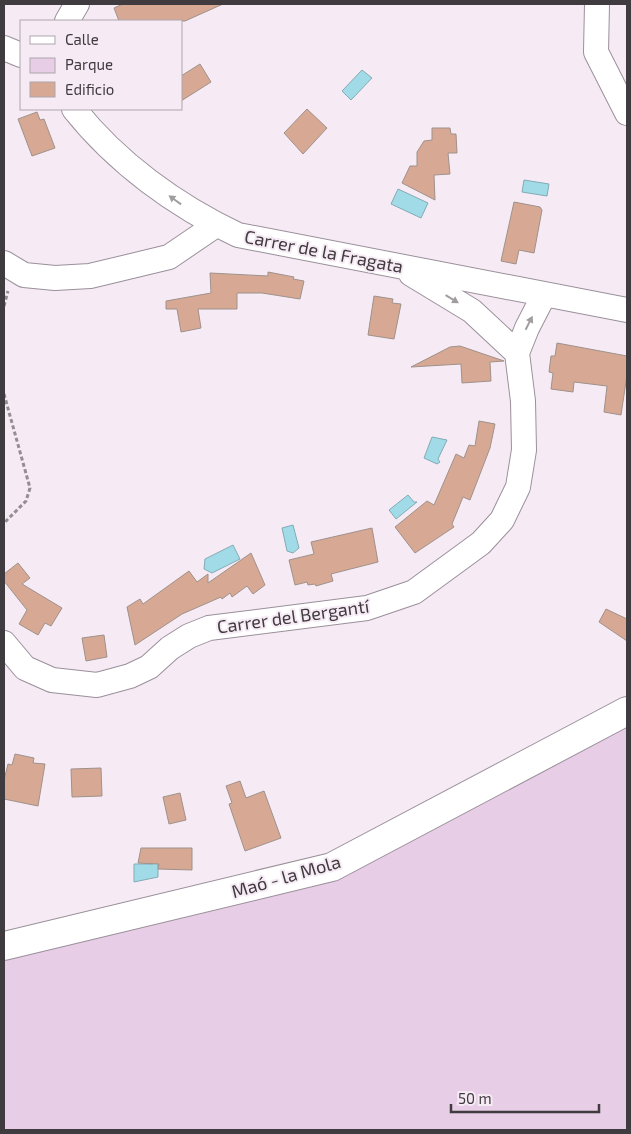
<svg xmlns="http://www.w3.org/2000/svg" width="631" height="1134" viewBox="0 0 631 1134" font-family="'Exo 2',sans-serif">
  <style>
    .green { fill: #e7cde5 }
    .water { fill: #a0dbe7; stroke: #83abb5 }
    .building { fill: #d7a994; stroke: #9f918b }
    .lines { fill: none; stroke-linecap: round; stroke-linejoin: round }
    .street-casing { stroke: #9a909a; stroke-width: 26 }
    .secondary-casing { stroke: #9a909a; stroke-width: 30 }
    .path { stroke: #958d94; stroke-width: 3; stroke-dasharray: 4 2.5; stroke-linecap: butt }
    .street { stroke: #fff; stroke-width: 24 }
    .secondary { stroke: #fff; stroke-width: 28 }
    .oneway { fill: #a09d9f }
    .labels { text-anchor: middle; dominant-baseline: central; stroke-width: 4; stroke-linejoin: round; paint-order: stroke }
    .street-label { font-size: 18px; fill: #403b3f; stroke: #f6ebf5 }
  </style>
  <rect width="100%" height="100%" fill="#f6ebf5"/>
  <path class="green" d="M627,711V1130H4V946L332,867Z"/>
  <path class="water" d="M362,70L372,78L351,100L342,91Z
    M524,180L549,184L547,196L522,192Z
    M398,189L428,203L421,218L391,204Z
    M432,437L447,440L438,459L440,462L437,464L424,458Z
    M408,495L414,502H417L396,519L389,510Z
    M293,525L299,548L293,553L287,551L282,528Z
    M233,545L240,559L212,573L204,569L205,559Z
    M158,858V877L134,882V864H153Z"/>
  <path class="building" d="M123,4H223L185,21H119L114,8Z
    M200,64L211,82L181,101V76Z
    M307,109L327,128L303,154L284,133Z
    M37,112L40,120L44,119L55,148L32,156L18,119Z
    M432,128H450L451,134H456L457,153H448L450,174L434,175L435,200L402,183L410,166H417V152L424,141L432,140Z
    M514,202L540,207L542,210L534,253L519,250L516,264L501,261Z
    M268,272L294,277L293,279L304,281L300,299L262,293H237V309H198L201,328L181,332L177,309H166V301L211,293L210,273L268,276Z
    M374,296L393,299L392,303L401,304L394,339L368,335Z
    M557,343L627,356V375L621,415L604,412L607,386L574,382L573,392L551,389L553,373L549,372L551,356H555Z
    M460,346L504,361L490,362L491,381L462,383L461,364L411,367L450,347Z
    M479,421L495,424L490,448L470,500L463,497L452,524L454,527L415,553L395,527L427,501L434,505L456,454L464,458L469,445L475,446Z
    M372,528L378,562L331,574L333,581L316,586L315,584L308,585L307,582L295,585L289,560L314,554L311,542Z
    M251,553L265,585L253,594L247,586L232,597L230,593L222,599L221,597L182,614L135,645L127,607L140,599L143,604L189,571L197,582L208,574V583Z
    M18,563L30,578L22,584L62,608L51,626L45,623L38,635L19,624L27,610L4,581V574Z
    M606,609L627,619V641L599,622Z
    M104,635L107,657L86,661L82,638Z
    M15,754L34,758L33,763L45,764L38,806L4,799V780L8,764L12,765Z
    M101,768L102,796L72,797L71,769Z
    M240,781L246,798L264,791L281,838L245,851L229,804L232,803L226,786Z
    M180,793L186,820L169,824L163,797Z
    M141,848H192V870L158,869L159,864L138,863Z"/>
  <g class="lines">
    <defs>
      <path id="street" d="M597,4L596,52L627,113
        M67,21L77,4
        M4,48L21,55
        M74,109C117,163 176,206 238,235L627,310
        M4,263L24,275L55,278L90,276L169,257L216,225
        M411,274L472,311L517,353
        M4,643L25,668L52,680L97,685L130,676L149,667L170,648L189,636L209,628L367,608L414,592L481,543L502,520L518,487L524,450L523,401L517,353L527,328L544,295"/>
      <path id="secondary" d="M4,946L332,867L627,711"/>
    </defs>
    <use href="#street" class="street-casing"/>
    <use href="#secondary" class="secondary-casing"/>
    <path class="path" d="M4,306L8,291
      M4,394L30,488L26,501L4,523"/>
    <use href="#street" class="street"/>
    <use href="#secondary" class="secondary"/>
  </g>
  <defs><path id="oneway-solid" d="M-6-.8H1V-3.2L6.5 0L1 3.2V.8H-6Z" transform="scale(1.25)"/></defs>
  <g class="oneway">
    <use href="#oneway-solid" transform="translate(175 200) rotate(-144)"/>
    <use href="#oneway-solid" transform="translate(452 299) rotate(31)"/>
    <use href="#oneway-solid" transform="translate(529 323) rotate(-63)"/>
  </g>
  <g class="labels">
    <g class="street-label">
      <text transform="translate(324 251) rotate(11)">Carrer de la Fragata</text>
      <text transform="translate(293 616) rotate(-8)">Carrer del Bergantí</text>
      <text transform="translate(286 876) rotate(-16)">Maó - la Mola</text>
    </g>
  </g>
  <rect width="631" height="1134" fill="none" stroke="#403b3f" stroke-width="10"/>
  <rect x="20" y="20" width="162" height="90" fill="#f6ebf5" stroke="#ada5ac"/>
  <rect x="30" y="36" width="25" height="8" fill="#ffffff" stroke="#ada5ac"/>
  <text x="65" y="45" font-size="15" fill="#403b3f">Calle</text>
  <rect x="30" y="58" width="25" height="15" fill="#e7cde5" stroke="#ada5ac"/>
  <text x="65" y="70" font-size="15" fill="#403b3f">Parque</text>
  <rect x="30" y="82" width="25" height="15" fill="#d7a994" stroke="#ada5ac"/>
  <text x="65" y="95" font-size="15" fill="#403b3f">Edificio</text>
  <path d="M451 1104v8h148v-8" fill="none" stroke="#403b3f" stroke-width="2.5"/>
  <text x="458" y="1104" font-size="15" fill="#403b3f" stroke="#f6ebf5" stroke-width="4" paint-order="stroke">50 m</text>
</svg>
